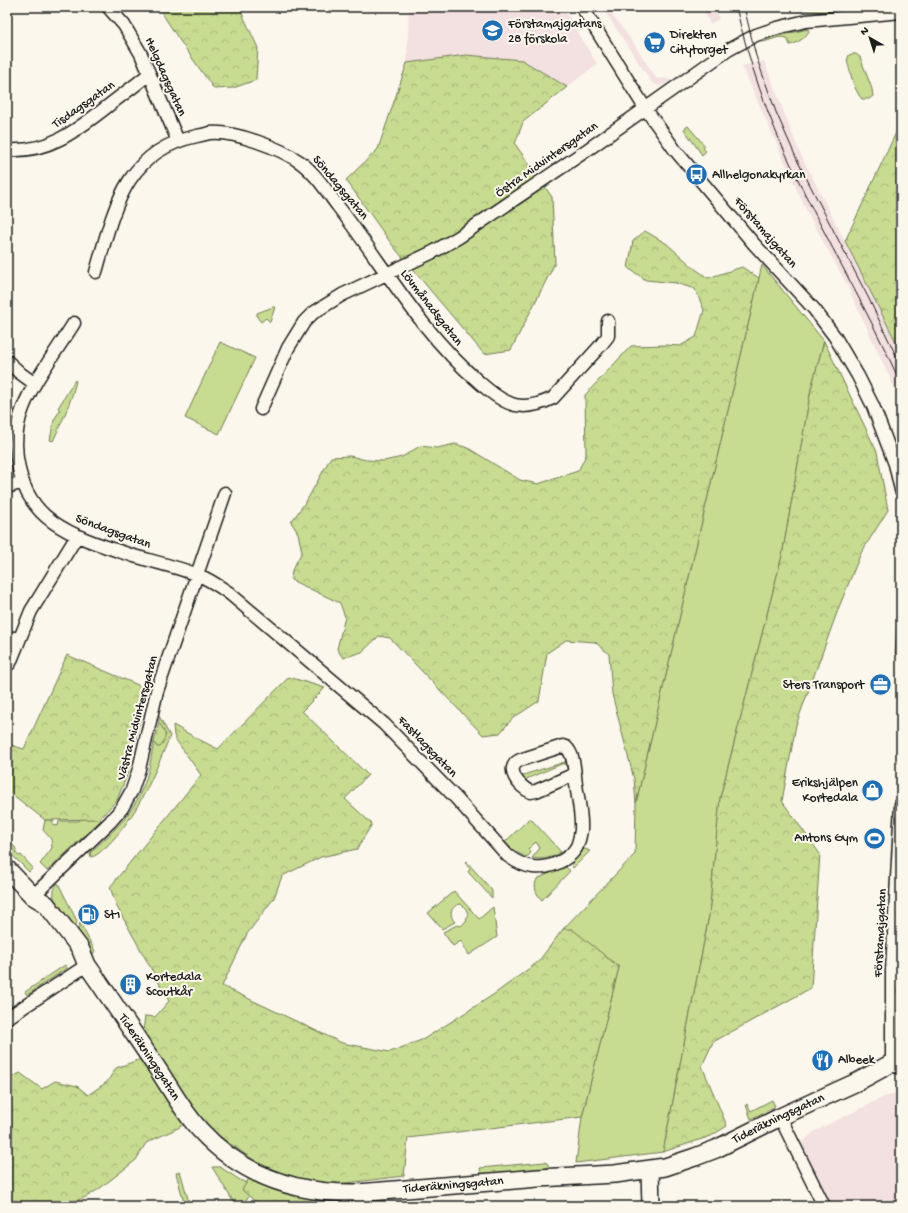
<svg xmlns="http://www.w3.org/2000/svg" width="908" height="1213" viewBox="0 0 908 1213" font-family="'Gochi Hand',sans-serif">
  <style>
    .built { fill: #f3e0e0 }
    .green { fill: #c7db91; stroke: #727c56 }
    .forest { fill: url(#forest-crowns); stroke: #727c56 }
    .lines { fill: none; stroke-linecap: round; stroke-linejoin: round }
    .street-casing { stroke: #1c1c1c; stroke-width: 15 }
    .secondary-casing { stroke: #1c1c1c; stroke-width: 20 }
    .street { stroke: #fbf7ec; stroke-width: 12 }
    .secondary { stroke: #fbf7ec; stroke-width: 17 }
    .tram { stroke: #1c1c1c; stroke-width: 1 }
    .labels { text-anchor: middle; dominant-baseline: central; stroke-width: 4; stroke-linejoin: round; paint-order: stroke }
    .poi-label { font-size: 13px; fill: #1c1c1c; stroke: #fbf7ec; text-anchor: start }
    .street-label { font-size: 13px; fill: #1c1c1c; stroke: #fbf7ec }
  </style>
  <defs>
    <pattern id="forest-crowns" width="20" height="18" patternUnits="userSpaceOnUse"><rect width="20" height="18" fill="#c7db91"/><path d="M2 6a3 3 0 1 1 6 0M12 15a3 3 0 1 1 6 0" fill="none" stroke="#aabb7c"/></pattern>
  </defs>
  <rect width="100%" height="100%" fill="#fbf7ec"/>
  <filter id="ink" filterUnits="userSpaceOnUse"><feTurbulence type="fractalNoise" baseFrequency=".025" numOctaves="2"/><feDisplacementMap in="SourceGraphic" scale="8" xChannelSelector="R" yChannelSelector="G"/><feConvolveMatrix kernelMatrix="1 2 1 2 8 2 1 2 1" color-interpolation-filters="sRGB"/></filter>
  <g filter="url(#ink)">
    <path class="built" d="M409,7H563L597,64L567,87L522,60L466,55L407,63Z
      M602,7H606L634,44L656,78L660,79L666,78L671,81L660,86L652,83Z
      M702,7H714L719,19L710,24Z
      M764,61L799,151L901,352V402L845,281L807,212L742,66Z
      M901,1092V1206H828L798,1146L815,1131L884,1097Z"/>
    <path class="green" d="M808,29L809,31C805,38 798,43 790,45L787,38C778,35 771,41 762,42L773,37Z
      M853,54H856L860,57L872,89L873,96L869,99H862C853,89 851,73 847,61L849,55Z
      M688,126L705,146L703,148L706,151L702,155L684,129Z
      M762,265L824,341L811,389L782,556L720,798L709,916L663,1152L576,1163L582,1117L619,967L563,929L635,854L636,803Z
      M273,307H275L270,322L266,318L261,322L257,317V313Z
      M220,342L255,358L219,434L185,418Z
      M75,380L76,381C71,402 62,422 53,441L50,440L54,420L60,410L58,408Z
      M899,625L901,626L899,654H895L897,626Z
      M159,716L170,736C154,775 137,817 106,847C101,851 97,856 91,857L90,853C110,834 132,816 142,789C149,774 151,758 154,742L157,747L166,735L159,723Z
      M568,761V769L564,763L526,779L529,787L520,776Z
      M94,812L101,820L47,871L40,864L52,848L51,839L43,830L45,820H53V825L58,826L59,821H78Z
      M530,818L561,852C553,858 542,860 532,858L540,848L536,842L528,849L531,853L527,857C518,854 511,849 505,842Z
      M7,839L15,847L16,850L15,852L19,856L21,855L33,868L29,872L7,850Z
      M585,849L590,851L573,868C569,860 577,852 585,849Z
      M466,861L490,888L492,891V898L468,872L470,869L465,863Z
      M565,866L570,871L542,900C536,894 533,887 537,879Z
      M58,883L77,921L75,928L54,898C53,893 54,887 58,883Z
      M454,891L479,919L493,907L497,937L469,955L461,941L453,946L443,932L457,925L461,926L466,921L468,914L466,909L461,904C451,905 448,915 455,922L442,929L428,913Z
      M80,923L94,949L95,951L93,954L91,955L77,933Z
      M65,965L67,968L27,995L25,992Z
      M772,1100L775,1106L774,1107L751,1119L746,1105L747,1104L751,1111Z
      M545,1162L548,1164V1168L481,1174L480,1168Z
      M212,1167H220L240,1180L258,1189L240,1205L236,1206Z
      M180,1171L190,1206H185L176,1173Z"/>
    <path class="forest" d="M158,7H239L258,48L256,80L233,88L214,89L178,38Z
      M791,7H831L830,12L797,10Z
      M466,55L522,60L567,87L523,122L515,144L552,197L555,263L511,350L484,354L393,246L346,180L378,149L407,63Z
      M901,122V352L845,241Z
      M645,231L667,244L694,268L708,278L742,267L759,278L636,803L634,779L612,694L609,654L595,642L566,640L547,653L539,701L513,718L500,733L483,735L390,638L379,636L362,652L343,658L337,649L345,617L340,603L291,580L292,570L302,552L298,533L291,522L307,500L331,457L350,456L366,460L384,461L402,457L420,446L437,448L455,444L468,448L520,480L538,484L578,471L586,455L585,395L631,346L666,345L680,346L696,337L704,310L695,289L676,283L646,280L628,268L633,241Z
      M824,341L877,452L888,510L861,553L839,607L796,725L782,801L820,854L811,988L713,1042L702,1066L727,1126L711,1136L663,1152L709,916L720,798L782,556L811,389Z
      M67,655L138,685L146,695L127,775L117,800L99,819L45,820L13,795L7,792V744L24,749Z
      M289,677L325,688L302,711L368,775L345,799L372,824L357,849L321,857L282,876L274,898L247,934L222,986L342,1043L390,1052L424,1039L493,995L538,962L563,929H572L619,967L582,1117L408,1138L404,1176L330,1185L324,1206H255L258,1204L242,1190L258,1163L217,1135L199,1115L178,1128L146,1143L136,1160L99,1189L86,1197L62,1206H17L7,1198V1080L20,1073L42,1089L55,1081L77,1086L88,1095L107,1082L116,1068L155,1054L143,1030L145,1016L155,1017L169,1001L117,907L110,887L201,775L176,740L174,735L173,725L196,738L218,749Z
      M159,723C166,733 168,736 160,747H157L154,742Z"/>
    <g class="lines">
      <defs>
        <path id="street" d="M108,7L124,25L141,54L178,141
          M582,7L645,108L675,150L754,244L814,309L835,337L858,376L873,406L895,464L901,490
          M7,150C49,153 77,130 108,106C122,95 136,85 149,74
          M96,272C114,210 124,151 197,136C202,135 206,134 210,133C235,131 280,148 300,162C315,173 326,190 337,205C383,264 421,333 479,382C489,391 502,402 515,405C529,408 541,404 553,398L601,345L608,336V321
          M74,323C58,349 34,380 23,408C8,446 18,498 53,522C77,539 107,547 134,556C155,562 177,567 198,575C209,579 219,586 229,593L384,724L455,797L508,856C515,861 524,866 533,867C548,869 568,861 576,848C579,843 580,836 581,830C582,815 578,799 576,784C574,772 575,755 566,747L563,746L520,760C503,768 520,788 531,792L536,791L575,774
          M7,361L20,373L35,384
          M261,409L288,348L304,322L313,313L342,295L433,252L459,237L587,150L728,50L756,35L777,28L806,21L901,12
          M7,487L23,482
          M7,638H19
          M7,665L10,663L31,611L77,536
          M33,896L110,822L122,808L132,790L139,769L157,691L225,493
          M7,1018L87,965
          M892,1063V970L901,804
          M780,1117L824,1206"/>
        <g id="secondary">
          <path id="s1" d="M7,869L33,896L46,904L80,948L87,965C111,999 134,1034 157,1068C171,1089 183,1112 200,1130C242,1176 298,1194 358,1193L538,1178L615,1174L665,1167L695,1157L716,1149L780,1117L859,1081L892,1063L901,1065"/>
          <path d="M650,1170L651,1206"/>
        </g>
      </defs>
      <use href="#street" class="street-casing"/>
      <use href="#secondary" class="secondary-casing"/>
      <use href="#street" class="street"/>
      <use href="#secondary" class="secondary"/>
      <path class="tram" d="M736,7C749,62 767,116 792,167C826,240 868,310 901,384
        M744,7L756,56L776,112L798,162L869,299L901,366"/>
    </g>
  </g>
  <defs>
    <symbol id="school-disc" viewBox="-11 -11 22 22"><circle r="9.5" fill="#1f6fb2" stroke="#fbf7ec"/><path d="M0-5L7-2L0 1L-7-2ZM-4 1L0 2.5L4 1V4Q0 6-4 4Z" fill="#fff"/></symbol>
    <symbol id="supermarket-disc" viewBox="-11 -11 22 22"><circle r="9.5" fill="#1f6fb2" stroke="#fbf7ec"/><path d="M-6-5.5h2.5l.6 2H6L4.5 2H-2.5L-4.4-4H-6ZM-1.5 3.2a1.3 1.3 0 1 0 .1 0ZM3 3.2a1.3 1.3 0 1 0 .1 0Z" fill="#fff"/></symbol>
    <symbol id="bus-disc" viewBox="-11 -11 22 22"><circle r="9.5" fill="#1f6fb2" stroke="#fbf7ec"/><path d="M-5-6H5V4H4V6H2V4H-2V6H-4V4H-5ZM-3.5-4V0h7V-4ZM-3.5 1.2v1.5H-2V1.2ZM2 1.2v1.5H3.5V1.2Z" fill="#fff"/></symbol>
    <symbol id="office-disc" viewBox="-11 -11 22 22"><circle r="9.5" fill="#1f6fb2" stroke="#fbf7ec"/><path d="M-6-3h4V-5.5h4V-3h4V5H-6ZM-1-4.5V-3h2v-1.5ZM-6 0V1H6V0Z" fill="#fff"/></symbol>
    <symbol id="shop-disc" viewBox="-11 -11 22 22"><circle r="9.5" fill="#1f6fb2" stroke="#fbf7ec"/><path d="M-5-2.5h2.3a2.7 3.5 0 0 1 5.4 0H5L5.5 6h-11ZM-1.5-2.5h3a1.5 2.3 0 0 0-3 0Z" fill="#fff"/></symbol>
    <symbol id="stadium-disc" viewBox="-11 -11 22 22"><circle r="9.5" fill="#1f6fb2" stroke="#fbf7ec"/><path d="M0-5a6.5 5 0 1 0 0 10a6.5 5 0 1 0 0-10ZM-3.5-1.8h7v3.6h-7Z" fill="#fff"/></symbol>
    <symbol id="fuel-disc" viewBox="-11 -11 22 22"><circle r="9.5" fill="#1f6fb2" stroke="#fbf7ec"/><path d="M-5.5-6h7V0h2V4h1.3V-2.5L3-4.5l.8-.8L6-3V5H2.5V1h-1V6h-7ZM-4.2-4.7v3.2H.2V-4.7Z" fill="#fff"/></symbol>
    <symbol id="building-disc" viewBox="-11 -11 22 22"><circle r="9.5" fill="#1f6fb2" stroke="#fbf7ec"/><path d="M-4-6H4V6H1V3H-1V6H-4ZM-2.5-4.3h1.7v1.8h-1.7ZM.8-4.3h1.7v1.8H.8ZM-2.5-1h1.7V.8h-1.7ZM.8-1h1.7V.8H.8Z" fill="#fff"/></symbol>
    <symbol id="restaurant-disc" viewBox="-11 -11 22 22"><circle r="9.5" fill="#1f6fb2" stroke="#fbf7ec"/><path d="M-5-6h1v4h1v-4h1v4h1v-4h1v5L-1.5 .5V6h-2V.5L-5-1ZM5-6V6H3V1.5H1.5Q1.5-4 5-6Z" fill="#fff"/></symbol>
  </defs>
  <g fill-rule="evenodd">
    <use href="#school-disc" x="480" y="18" width="25" height="25"/>
    <use href="#supermarket-disc" x="642" y="30" width="25" height="25"/>
    <use href="#bus-disc" x="684" y="162" width="25" height="25"/>
    <use href="#office-disc" x="868" y="672" width="25" height="25"/>
    <use href="#shop-disc" x="860" y="778" width="25" height="25"/>
    <use href="#stadium-disc" x="862" y="826" width="25" height="25"/>
    <use href="#fuel-disc" x="76" y="902" width="25" height="25"/>
    <use href="#building-disc" x="118" y="972" width="25" height="25"/>
    <use href="#restaurant-disc" x="810" y="1048" width="25" height="25"/>
  </g>
  <g class="labels">
    <g class="poi-label">
      <text x="508" y="24">Förstamajgatans<tspan x="508" dy="15">28 förskola</tspan></text>
      <text x="670" y="35">Direkten<tspan x="670" dy="15">Citytorget</tspan></text>
      <text x="712" y="175">Allhelgonakyrkan</text>
      <text x="864" y="685" text-anchor="end">Sters Transport</text>
      <text x="858" y="783" text-anchor="end">Erikshjälpen<tspan x="858" dy="15">Kortedala</tspan></text>
      <text x="858" y="838" text-anchor="end">Antons Gym</text>
      <text x="104" y="915">St1</text>
      <text x="146" y="977">Kortedala<tspan x="146" dy="15">Scoutkår</tspan></text>
      <text x="838" y="1060">Albeek</text>
    </g>
    <g class="street-label">
      <text transform="translate(165 77) rotate(66)">Helgdagsgatan</text>
      <text transform="translate(84 105) rotate(-35)">Tisdagsgatan</text>
      <text transform="translate(547 160) rotate(-35)">Östra Midvintersgatan</text>
      <text transform="translate(340 188) rotate(50)">Söndagsgatan</text>
      <text transform="translate(765 233) rotate(49)">Förstamajgatan</text>
      <text transform="translate(431 308) rotate(52)">Lövmånadsgatan</text>
      <text transform="translate(113 532) rotate(20)">Söndagsgatan</text>
      <text transform="translate(138 718) rotate(-75)">Västra Midvintersgatan</text>
      <text transform="translate(427 747) rotate(46)">Fastlagsgatan</text>
      <text transform="translate(881 933) rotate(-87)">Förstamajgatan</text>
      <text stroke="none"><textPath href="#s1" startOffset="238">Tideräkningsgatan</textPath></text>
      <text stroke="none"><textPath href="#s1" startOffset="934">Tideräkningsgatan</textPath></text>
      <text stroke="none"><textPath href="#s1" startOffset="598">Tideräkningsgatan</textPath></text>
    </g>
  </g>
  <rect width="908" height="1213" fill="none" stroke="#fbf7ec" stroke-width="24"/>
  <rect x="12" y="12" width="884" height="1189" fill="none" stroke="#1c1c1c" stroke-width="1.5" filter="url(#ink)"/>
  <g transform="translate(870 38) rotate(321)" stroke="#fbf7ec" stroke-width="3" paint-order="stroke">
  <path d="M0-3L7 15L0 10L-7 15Z" fill="#1c1c1c"/>
  <text y="-6" font-size="11" font-weight="bold" text-anchor="middle" fill="#1c1c1c">N</text>
  </g>
</svg>
